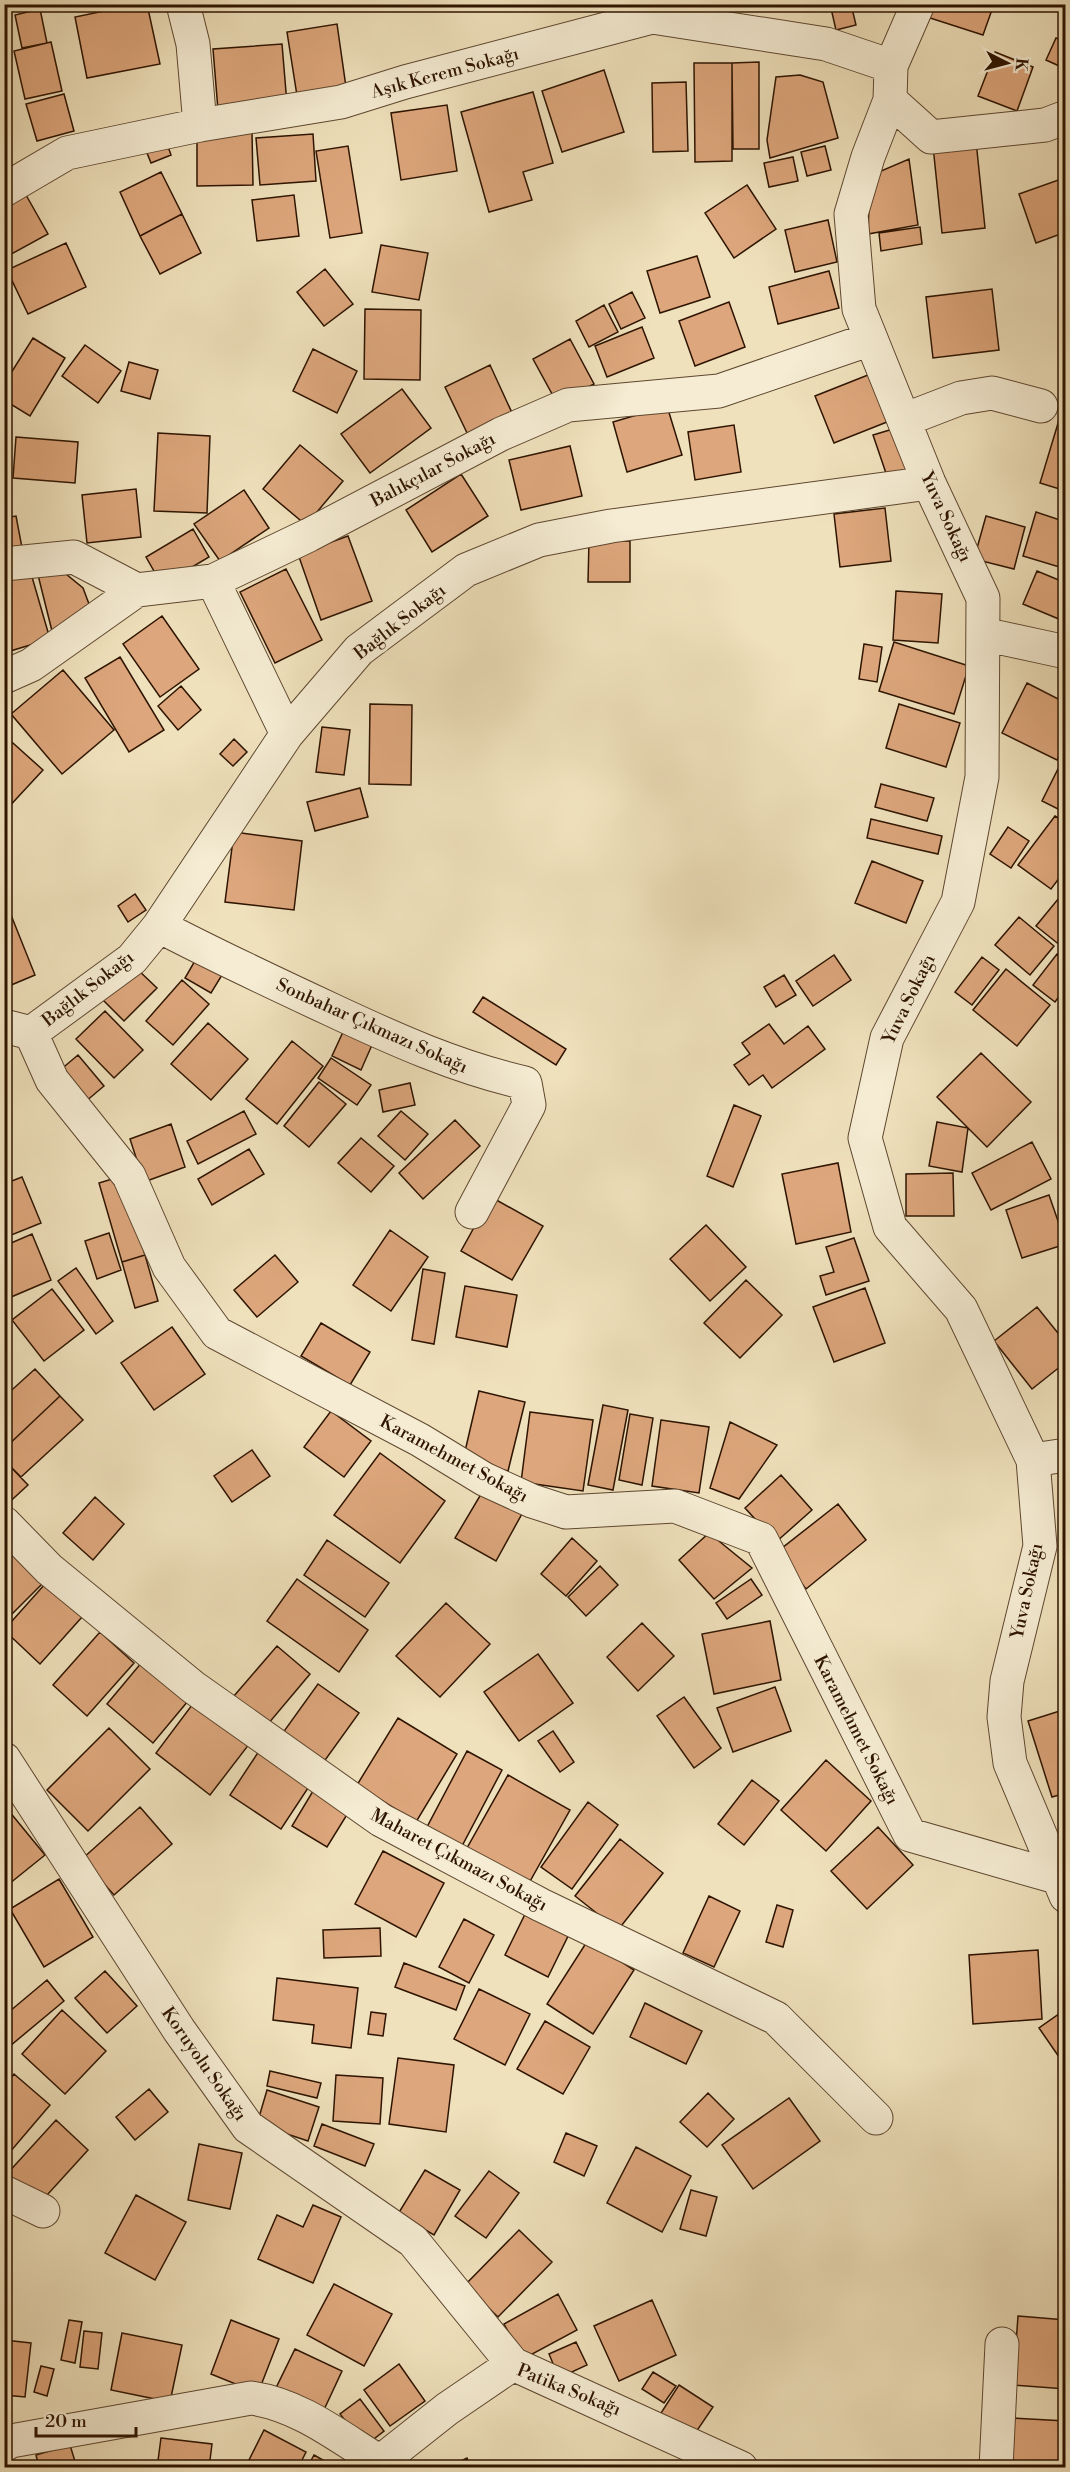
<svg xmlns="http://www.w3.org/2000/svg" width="1070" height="2472" viewBox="0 0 1070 2472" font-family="'Libre Bodoni',serif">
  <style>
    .building { fill: #dda67c; stroke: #2e1400; stroke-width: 1.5 }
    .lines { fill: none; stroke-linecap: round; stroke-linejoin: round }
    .street-casing { stroke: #5e472f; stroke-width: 35 }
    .street { stroke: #f5ecd3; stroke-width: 33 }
    .labels { text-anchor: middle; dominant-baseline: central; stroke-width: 6; stroke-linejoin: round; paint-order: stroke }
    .street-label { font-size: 18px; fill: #2e1400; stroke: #f5ecd3 }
  </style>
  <rect width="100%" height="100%" fill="#efe1bc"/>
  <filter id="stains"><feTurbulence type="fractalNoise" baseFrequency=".00333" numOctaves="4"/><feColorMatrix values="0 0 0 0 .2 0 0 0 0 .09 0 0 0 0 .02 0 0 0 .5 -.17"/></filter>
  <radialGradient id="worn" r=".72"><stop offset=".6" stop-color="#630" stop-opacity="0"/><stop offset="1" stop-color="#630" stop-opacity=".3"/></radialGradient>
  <path class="building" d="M138,4H147L160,64L87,78L75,17Z
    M830,4H851L856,25L836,30Z
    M931,4H994L983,35L927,17Z
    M40,9L47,43L22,48L15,15Z
    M337,24L347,94L298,102L287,32Z
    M1056,38L1066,42V69L1046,60Z
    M51,42L62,91L25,99L14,51Z
    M282,44L287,104L218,110L213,49Z
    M995,52L1033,67L1017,111L978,96Z
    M759,62V149H733L732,63Z
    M694,63H732V161L695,162Z
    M604,70L624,132L562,152L542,91Z
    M800,75L823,82L838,138L770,158L767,140L776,77Z
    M686,82L688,151L653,152L652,83Z
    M533,92L553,163L523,172L532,200L489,212L461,112Z
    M64,94L74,131L37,141L26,104Z
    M447,105L457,171L401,180L391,113Z
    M252,132L253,185L197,186V133Z
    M313,134L316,181L260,185L256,138Z
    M164,135L171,155L151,163L143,143Z
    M976,141L985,228L942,233L933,146Z
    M348,146L362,233L330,238L316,151Z
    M825,146L831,170L807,176L801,152Z
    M793,157L798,181L769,187L764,163Z
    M909,159L918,225L868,234L869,204L881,171Z
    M161,172L182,214L140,236L120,192Z
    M1064,178L1066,232L1036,243L1019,194Z
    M747,185L776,229L734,258L705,213Z
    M26,195L48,234L4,258V207Z
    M294,195L299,236L257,241L252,200Z
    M182,214L201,253L160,274L140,236Z
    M828,220L837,262L795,272L785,230Z
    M920,227L922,244L881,251L879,233Z
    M66,243L86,287L28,314L7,270Z
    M381,245L428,253L419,300L372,292Z
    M697,256L710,297L660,313L647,271Z
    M325,269L353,304L324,326L297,292Z
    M829,271L839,308L778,324L769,287Z
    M1066,274V293L1060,276Z
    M992,289L999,350L933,358L926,297Z
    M632,292L645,318L621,329L609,304Z
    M729,302L745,347L695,366L679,321Z
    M604,305L618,332L589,347L576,321Z
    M365,309L421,310L420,380L364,379Z
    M642,327L654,358L607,377L595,346Z
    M33,338L65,358L30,416L4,400V384Z
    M570,339L594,384L557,403L533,359Z
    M85,345L121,371L98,403L62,376Z
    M313,349L357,371L337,413L293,391Z
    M129,362L158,370L150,399L121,391Z
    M490,365L513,415L469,437L445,387Z
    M873,373L892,420L834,443L815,396Z
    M402,389L431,428L370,473L341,434Z
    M1065,400H1066V491L1040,483Z
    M667,406L682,455L627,472L613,422Z
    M734,425L741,472L695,480L688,432Z
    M893,429L908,472L888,479L873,435Z
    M158,433L210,436L207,513L154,511Z
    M16,437L78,442L75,483L13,478Z
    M300,445L343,481L306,525L263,489Z
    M570,446L582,496L521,510L509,460Z
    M461,474L488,516L432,552L406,510Z
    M136,489L141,537L87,543L82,495Z
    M244,490L269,528L220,561L194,524Z
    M885,508L891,561L840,567L834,514Z
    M1036,512L1066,522V569L1023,556Z
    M16,516L23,553L4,557V518Z
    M986,516L1025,527L1014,569L974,559Z
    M193,529L209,557L162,585L146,557Z
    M348,536L372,601L321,620L298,554Z
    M589,541H630V582H588Z
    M55,565L83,588L95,620L52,631L37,571Z
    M286,569L322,640L275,663L240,592Z
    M30,570L50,639L7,652L4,644V578Z
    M1037,571L1066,583V622L1023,604Z
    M896,591L942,594L938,643L893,640Z
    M162,616L199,669L160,697L123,644Z
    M894,642L969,666L954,714L879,691Z
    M864,644L882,647L877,682L859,679Z
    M120,657L164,730L129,752L85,678Z
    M63,670L114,730L62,774L11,714Z
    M1027,683L1066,703V743L1057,760L1002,733Z
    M181,686L201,710L178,730L158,706Z
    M370,704L412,705L411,785L369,784Z
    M899,704L960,723L946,767L886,748Z
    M322,727L350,730L344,775L316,772Z
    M4,735L43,770L5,811H4Z
    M234,739L247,752L233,766L220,754Z
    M1060,765L1066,767V813L1042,801Z
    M881,784L934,798L927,821L875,807Z
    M360,788L368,817L315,831L307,802Z
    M1055,816L1066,823V869L1051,889L1018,865Z
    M871,819L942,836L938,854L867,838Z
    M1008,827L1029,841L1011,868L990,854Z
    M234,832L302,841L294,910L225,902Z
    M872,861L923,881L906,923L855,903Z
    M1063,893L1066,894V950L1036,926Z
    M135,894L146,910L128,922L118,906Z
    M11,915L35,975L4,988V917Z
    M1019,917L1054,946L1030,975L995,945Z
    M1057,954L1066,961V987L1055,1002L1033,985Z
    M834,955L851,980L813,1006L796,981Z
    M982,957L999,970L972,1005L955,992Z
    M196,959L222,975L211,993L185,978Z
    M136,968L157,988L124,1021L103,1000Z
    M1006,969L1050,1005L1017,1046L973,1010Z
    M784,975L796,995L776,1007L764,987Z
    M182,980L209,1004L173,1045L146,1021Z
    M483,997L566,1049L556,1065L473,1012Z
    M105,1011L143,1050L114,1078L76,1039Z
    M208,1023L248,1059L211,1100L171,1064Z
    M769,1024L784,1044L808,1026L825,1049L772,1088L763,1075L749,1085L734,1065L750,1054L742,1043Z
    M343,1032L372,1045L361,1070L332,1056Z
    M292,1041L323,1066L277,1124L246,1099Z
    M981,1053L1031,1102L987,1147L937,1097Z
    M78,1055L104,1086L85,1102L59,1071Z
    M331,1058L371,1085L357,1105L318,1078Z
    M319,1082L346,1104L309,1147L284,1126Z
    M410,1083L415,1105L383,1112L379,1090Z
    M734,1105L761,1116L733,1187L707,1176Z
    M244,1111L256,1134L198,1164L187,1141Z
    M401,1111L428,1134L405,1160L378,1136Z
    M455,1120L480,1146L423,1199L399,1173Z
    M937,1122L968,1128L962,1172L929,1166Z
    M171,1124L185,1167L144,1182L130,1139Z
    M361,1138L394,1166L371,1192L338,1163Z
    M1032,1142L1051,1179L991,1210L972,1173Z
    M249,1149L264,1174L212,1205L198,1179Z
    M838,1163L851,1232L796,1244L782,1174Z
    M953,1173L954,1216H906V1174Z
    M122,1176L145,1255L122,1262L99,1183Z
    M22,1177L41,1223L4,1238V1184Z
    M1049,1195L1066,1244L1022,1258L1006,1210Z
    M491,1197L543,1226L512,1280L461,1251Z
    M706,1225L746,1267L710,1301L670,1259Z
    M390,1230L428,1257L391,1311L353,1285Z
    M109,1233L121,1270L97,1279L85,1241Z
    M32,1234L51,1280L4,1300V1246Z
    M854,1238L869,1281L826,1295L820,1276L834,1272L826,1247Z
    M145,1255L158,1301L135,1308L122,1262Z
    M275,1255L298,1282L257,1317L234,1290Z
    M76,1268L113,1321L96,1334L58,1281Z
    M423,1269L445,1273L434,1344L412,1340Z
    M746,1280L782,1315L740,1358L704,1323Z
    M465,1286L517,1295L507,1347L456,1337Z
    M865,1288L885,1343L834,1362L813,1307Z
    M52,1289L84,1330L44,1361L12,1320Z
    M1037,1307L1066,1343V1362L1032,1389L994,1341Z
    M321,1323L370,1352L350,1385L301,1356Z
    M172,1327L205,1374L154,1410L121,1363Z
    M35,1369L60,1396L4,1449V1397Z
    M479,1391L525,1402L508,1471L463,1460Z
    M60,1396L83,1420L21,1477L4,1460V1449Z
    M603,1405L628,1410L613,1490L588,1485Z
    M331,1411L371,1441L344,1477L304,1447Z
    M530,1412L593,1420L583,1491L521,1482Z
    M630,1414L653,1418L642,1485L619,1480Z
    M661,1420L709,1427L699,1493L652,1486Z
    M730,1422L777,1445L739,1499L710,1488Z
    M252,1450L270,1476L232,1502L214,1476Z
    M380,1453L445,1501L400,1563L334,1515Z
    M4,1460L28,1485L4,1507Z
    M781,1475L812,1510L776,1542L745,1508Z
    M484,1489L523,1512L496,1561L455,1538Z
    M95,1497L124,1524L93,1560L63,1533Z
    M838,1504L866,1540L806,1589L777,1552Z
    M709,1533L752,1568L714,1599L679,1560Z
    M572,1538L597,1561L566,1596L541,1574Z
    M327,1540L389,1583L365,1617L304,1575Z
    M4,1543L44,1582L4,1622Z
    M600,1566L618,1585L586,1616L568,1597Z
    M297,1579L368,1630L339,1672L267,1621Z
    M751,1579L762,1595L727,1619L716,1603Z
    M45,1584L82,1617L40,1664L4,1630Z
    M446,1603L490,1644L440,1697L396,1656Z
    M770,1621L781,1680L714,1694L702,1634Z
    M642,1623L674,1656L638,1691L607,1657Z
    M100,1632L134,1663L87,1716L53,1685Z
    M277,1646L310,1674L268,1724L234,1696Z
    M538,1654L573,1703L519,1741L484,1692Z
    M142,1662L188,1701L153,1743L107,1704Z
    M318,1684L359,1713L323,1763L282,1734Z
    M775,1687L791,1731L733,1752L717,1708Z
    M684,1697L721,1748L694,1768L657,1716Z
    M195,1701L250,1743L210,1795L156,1753Z
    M1066,1709V1793L1052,1797L1028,1721Z
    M398,1718L457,1754L416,1822L357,1785Z
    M109,1728L150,1769L88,1831L47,1790Z
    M553,1731L574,1762L560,1772L538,1741Z
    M261,1748L312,1782L281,1829L230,1795Z
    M467,1751L502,1770L462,1846L427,1827Z
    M826,1760L871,1801L826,1851L781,1810Z
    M508,1775L570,1810L529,1883L467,1848Z
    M752,1780L779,1801L744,1845L718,1824Z
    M313,1791L348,1813L327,1847L292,1826Z
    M588,1802L618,1825L572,1889L541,1867Z
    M4,1805L45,1855L4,1888Z
    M140,1807L172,1844L114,1895L82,1859Z
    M878,1827L913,1865L867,1909L831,1871Z
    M620,1839L663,1873L618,1930L575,1896Z
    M383,1851L444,1883L416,1937L355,1904Z
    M59,1879L93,1937L44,1967L10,1909Z
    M709,1896L740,1911L714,1967L683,1953Z
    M530,1904L573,1926L548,1977L505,1955Z
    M777,1905L793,1910L783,1947L766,1942Z
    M464,1919L494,1935L469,1983L439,1967Z
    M380,1928L381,1956L324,1958L323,1930Z
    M588,1940L634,1970L593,2034L547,2004Z
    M1038,1950L1042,2019L973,2024L969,1955Z
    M404,1963L465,1986L456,2010L395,1987Z
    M105,1971L137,2006L107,2033L75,1998Z
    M277,1978L358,1988L351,2048L312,2043L314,2025L273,2020Z
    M47,1980L64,2001L10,2046L4,2040V2016Z
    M479,1989L530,2014L505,2065L454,2039Z
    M645,2003L702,2031L686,2064L630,2037Z
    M1066,2009V2067L1039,2028Z
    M62,2010L106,2051L65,2094L22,2054Z
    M371,2012L386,2014L383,2036L368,2034Z
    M545,2021L590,2047L563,2094L517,2069Z
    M398,2058L454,2065L446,2132L389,2124Z
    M270,2071L321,2083L317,2098L267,2086Z
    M14,2074L50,2105L4,2159V2086Z
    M336,2075L383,2078L380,2124L333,2121Z
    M149,2089L168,2112L135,2140L116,2117Z
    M267,2090L319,2107L308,2141L257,2124Z
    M708,2093L734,2119L707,2147L680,2122Z
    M789,2098L820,2141L753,2189L722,2145Z
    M56,2120L88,2150L38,2205L6,2175Z
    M322,2124L374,2144L365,2166L314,2146Z
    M566,2133L597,2146L584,2176L554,2162Z
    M199,2144L242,2153L230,2209L188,2200Z
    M636,2147L691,2176L662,2232L607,2203Z
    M425,2170L460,2190L434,2235L398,2214Z
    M489,2171L519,2193L486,2238L455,2216Z
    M691,2190L717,2197L706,2236L680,2229Z
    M136,2195L186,2222L155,2280L105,2253Z
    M313,2205L341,2217L313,2283L258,2259L277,2215L303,2227Z
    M519,2230L552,2262L498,2317L465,2285Z
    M334,2284L392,2314L364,2366L307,2335Z
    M558,2294L577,2330L523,2359L504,2324Z
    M652,2300L676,2355L619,2381L594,2326Z
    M1018,2316L1066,2320V2389L1013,2385Z
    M69,2320L82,2322L75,2363L61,2360Z
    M231,2320L279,2339L258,2393L211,2374Z
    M84,2331L102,2333L98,2369L80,2367Z
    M122,2333L182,2345L170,2402L111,2390Z
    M4,2340L31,2343L25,2397L4,2395Z
    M576,2342L587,2365L559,2378L549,2354Z
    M295,2349L342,2371L322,2414L274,2392Z
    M399,2364L425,2401L390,2426L364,2390Z
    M41,2366L54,2369L47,2396L34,2392Z
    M653,2372L676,2386L664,2403L642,2389Z
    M679,2385L713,2407L694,2435L661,2413Z
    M360,2399L384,2431L365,2446L340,2414Z
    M1012,2418L1066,2421L1064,2468H1009Z
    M264,2430L306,2452L298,2468H245Z
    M161,2438L212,2444L209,2468H157Z
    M70,2445L77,2468H39L36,2455Z
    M314,2455L337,2468H307Z
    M467,2458L471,2468H446Z"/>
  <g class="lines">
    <defs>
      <path id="street" d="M183,4L193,44L200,125
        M918,4L891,66L890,100L868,157L851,214L859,309L929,483L983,598L982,777L958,902L887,1038L865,1138L890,1227L961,1309L1033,1460L1040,1546L1007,1681L1004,1717L1010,1763L1066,1896
        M890,100L931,137L1045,125L1066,117
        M4,190L67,153L200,125L341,102L405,82L652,17L826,44L891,66
        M904,420L961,398L992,393L1041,406
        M4,564L74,557L137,590L213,581L309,535L501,434L568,405L719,391L871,339
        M213,581L287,734
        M983,634L1066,652
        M4,677L31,665L137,590
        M159,926C216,956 274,983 332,1010C396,1040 456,1067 525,1083L529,1105L472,1212
        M4,1026L31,1033
        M31,1033L52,1080L129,1176L169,1267L217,1333L420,1440L484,1479L532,1501L566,1512L675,1506L761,1539L910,1835L1056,1877
        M31,1033L132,959L159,926L287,734L359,650L466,570L539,540L611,526L929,483
        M1033,1460L1066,1455
        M4,1523L49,1569L193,1687L381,1820L541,1905L776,2018L876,2118
        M4,1759L179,2030L248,2127L413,2241L513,2364
        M4,2192L43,2211
        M4,2445L11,2441L251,2398C300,2405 339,2437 380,2462L383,2468
        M380,2462L447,2409L513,2364L741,2468
        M996,2468L1002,2344"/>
    </defs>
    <use href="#street" class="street-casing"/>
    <use href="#street" class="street"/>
  </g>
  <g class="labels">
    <g class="street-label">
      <text transform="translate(445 73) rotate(-15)">Aşık Kerem Sokağı</text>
      <text transform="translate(433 470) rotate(-28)">Balıkçılar Sokağı</text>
      <text transform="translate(946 517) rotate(65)">Yuva Sokağı</text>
      <text transform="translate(400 622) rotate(-38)">Bağlık Sokağı</text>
      <text transform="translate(88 989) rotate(-38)">Bağlık Sokağı</text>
      <text transform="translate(909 999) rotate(-64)">Yuva Sokağı</text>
      <text transform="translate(372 1026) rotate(24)">Sonbahar Çıkmazı Sokağı</text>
      <text transform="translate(454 1459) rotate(28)">Karamehmet Sokağı</text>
      <text transform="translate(1027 1591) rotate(-78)">Yuva Sokağı</text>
      <text transform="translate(856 1730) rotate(63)">Karamehmet Sokağı</text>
      <text transform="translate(459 1860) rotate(28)">Maharet Çıkmazı Sokağı</text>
      <text transform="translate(204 2064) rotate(55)">Koruyolu Sokağı</text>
      <text transform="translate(569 2390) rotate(22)">Patika Sokağı</text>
    </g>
  </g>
  <rect width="1070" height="2472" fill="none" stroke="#efe1bc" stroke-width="24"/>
  <rect x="6" y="6" width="1058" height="2460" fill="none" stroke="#2e1400" stroke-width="3"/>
  <rect x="12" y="12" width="1046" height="2448" fill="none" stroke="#2e1400" stroke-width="1.5"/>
  <g transform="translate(1007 63) rotate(96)" stroke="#f5ecd3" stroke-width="4.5" paint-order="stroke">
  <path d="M0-4.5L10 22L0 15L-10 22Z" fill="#2e1400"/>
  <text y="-9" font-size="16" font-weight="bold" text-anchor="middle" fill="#2e1400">K</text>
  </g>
  <path d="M36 2427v9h100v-9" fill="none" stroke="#2e1400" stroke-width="3"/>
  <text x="45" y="2427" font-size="18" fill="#2e1400" stroke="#f5ecd3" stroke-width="4.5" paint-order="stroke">20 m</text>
  <rect width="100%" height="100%" filter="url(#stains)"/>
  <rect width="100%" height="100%" fill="url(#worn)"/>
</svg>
